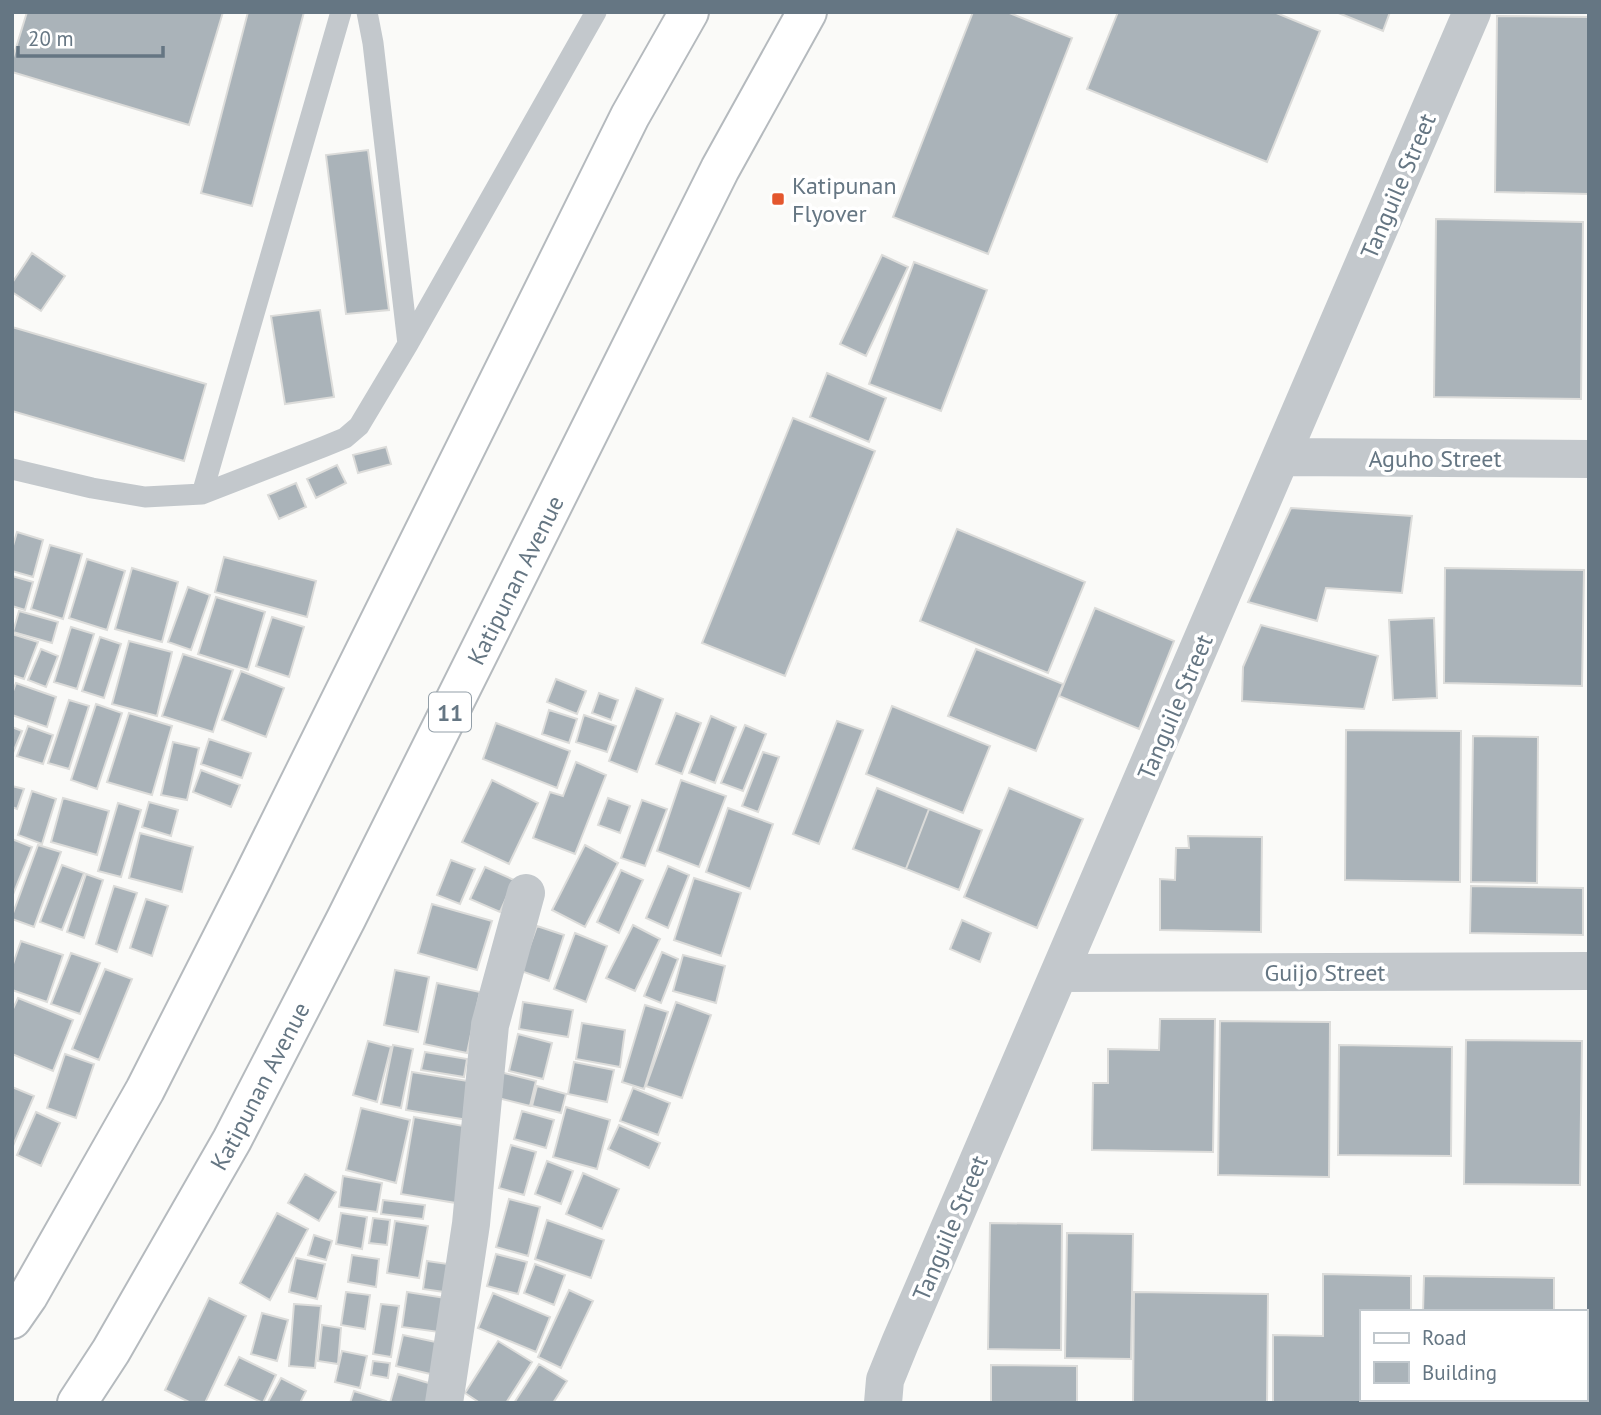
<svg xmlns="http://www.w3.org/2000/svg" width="1601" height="1415" viewBox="0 0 1601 1415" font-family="'PT Sans',sans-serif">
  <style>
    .building { fill: #aab3b9; stroke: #dcdcda; stroke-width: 2 }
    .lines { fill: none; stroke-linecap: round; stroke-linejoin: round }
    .primary-casing { stroke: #b5babe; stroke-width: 42 }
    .service { stroke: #c3c8cc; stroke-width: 21 }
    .minor { stroke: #c3c8cc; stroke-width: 38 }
    .primary { stroke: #fff; stroke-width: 38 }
    .poi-dot { fill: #e4572e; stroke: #fff; stroke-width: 2.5 }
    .labels { text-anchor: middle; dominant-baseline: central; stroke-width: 7; stroke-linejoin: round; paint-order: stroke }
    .shield { fill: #fff; stroke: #939fa8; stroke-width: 2 }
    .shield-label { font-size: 23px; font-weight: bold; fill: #657683 }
    .poi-label { font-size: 24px; fill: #657683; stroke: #fff; text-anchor: start }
    .street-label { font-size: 24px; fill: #657683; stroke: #fff }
  </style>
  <rect width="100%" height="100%" fill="#fafaf8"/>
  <path class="building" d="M27,12H223L189,125L12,72V61Z
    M248,12H304L252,206L201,193Z
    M973,12H1007L1072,38L988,254L893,217Z
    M1118,12H1274L1320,31L1267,162L1087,89Z
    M1336,12H1390L1383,31Z
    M1497,16L1589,17V194L1495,192Z
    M368,150L389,310L346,314L326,155Z
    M1436,219L1583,222L1581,399L1434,397Z
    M32,253L65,276L41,311L12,292V283Z
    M882,255L908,267L866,356L840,344Z
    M914,262L987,290L941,411L869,384Z
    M320,310L334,397L285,404L271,316Z
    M12,327L206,384L184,461L12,411Z
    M827,373L886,398L869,442L810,417Z
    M793,418L875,451L785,676L702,643Z
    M386,447L391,464L358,473L353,455Z
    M337,465L346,483L316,498L307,479Z
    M296,483L306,507L279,519L268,495Z
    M1291,508L1412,516L1402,593L1326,588L1317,621L1248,602Z
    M957,529L1085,582L1048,673L920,621Z
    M17,532L43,540L33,577L12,571V549Z
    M50,545L82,554L63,619L31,609Z
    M224,557L316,581L307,617L215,592Z
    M87,559L125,571L107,630L69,618Z
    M132,568L178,582L162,642L115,629Z
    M1445,568L1584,570L1582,686L1444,683Z
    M12,576L33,582L25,610L12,606Z
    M188,587L210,595L191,650L168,642Z
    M216,597L265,612L248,670L198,654Z
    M1095,608L1174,641L1139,729L1059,696Z
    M19,611L58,622L52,643L13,632Z
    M272,617L304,627L289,677L256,666Z
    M1434,618L1437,698L1393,700L1389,620Z
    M1261,625L1378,656L1364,709L1242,701L1243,667Z
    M71,627L94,634L77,689L54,682Z
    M12,634L38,642L24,679L12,675Z
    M100,637L121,644L104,698L82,691Z
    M129,641L172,652L157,716L112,704Z
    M41,649L58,656L46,687L28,680Z
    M976,649L1063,684L1036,751L948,716Z
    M183,654L233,670L213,732L162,716Z
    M241,671L284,688L266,737L222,720Z
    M556,679L586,691L577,714L547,702Z
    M16,683L56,697L47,727L12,715V694Z
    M636,688L663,699L637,772L609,761Z
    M599,693L618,700L611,720L592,713Z
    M69,700L89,706L69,769L48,763Z
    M96,704L122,713L97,789L71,780Z
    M892,706L990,746L963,813L866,774Z
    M549,710L577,719L569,743L542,734Z
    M129,713L172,726L152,795L107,782Z
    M676,713L701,723L682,774L656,764Z
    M584,715L616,726L607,752L576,742Z
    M711,716L736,727L715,783L689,773Z
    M837,721L863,730L819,844L793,834Z
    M496,723L570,751L557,788L483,759Z
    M745,725L766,734L743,791L721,783Z
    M28,726L53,735L43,764L17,756Z
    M12,727L22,731L12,755Z
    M1346,730L1461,731L1460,882L1345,880Z
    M1473,736L1538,737L1537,883L1471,882Z
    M209,739L251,753L242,778L201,764Z
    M173,742L199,748L187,800L161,795Z
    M763,752L779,757L758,812L742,806Z
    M576,762L606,775L575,854L533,838L550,792L563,796Z
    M201,770L240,785L231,807L193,792Z
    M492,780L538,803L509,864L462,842Z
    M681,780L726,796L699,867L657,851Z
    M12,786L24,789L17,809L12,807Z
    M877,788L929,809L906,869L853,849Z
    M1009,788L1083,819L1037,928L964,897Z
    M32,791L56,799L42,844L18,835Z
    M63,798L109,811L97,855L51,842Z
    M608,798L630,806L620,833L598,825Z
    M642,800L667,809L645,866L621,858Z
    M149,802L178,810L171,836L142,827Z
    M118,803L141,810L121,877L98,871Z
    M728,808L773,824L750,889L706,872Z
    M929,809L982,830L959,890L906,869Z
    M140,833L193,847L182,892L129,878Z
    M1188,836L1262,837L1261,932L1160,930V879L1175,880L1176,848H1189Z
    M12,839L32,847L12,897Z
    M38,845L61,852L34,927L12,919V916Z
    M585,845L618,863L585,927L552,910Z
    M451,860L475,869L460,904L437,895Z
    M62,865L84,873L62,930L40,922Z
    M668,866L689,875L668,928L646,918Z
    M485,867L514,880L500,912L470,899Z
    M621,870L643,880L619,933L597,922Z
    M86,874L103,880L84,938L67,932Z
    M694,878L741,893L721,956L674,940Z
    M114,886L137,893L117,952L96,944Z
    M1471,886L1583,888V935L1470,933Z
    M146,899L168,906L152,956L130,948Z
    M432,904L492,921L477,970L418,953Z
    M962,920L991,933L980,962L950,949Z
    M633,925L660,939L635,991L606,978Z
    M537,926L564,935L549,981L521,971Z
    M575,933L607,946L586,1002L554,989Z
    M21,941L63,955L47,1002L12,990V967Z
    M662,952L678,959L661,1003L644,996Z
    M71,953L100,963L80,1014L51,1004Z
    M683,955L725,966L716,1003L673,991Z
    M105,969L132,979L99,1060L72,1049Z
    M395,970L429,977L418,1032L384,1025Z
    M437,983L480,992L467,1053L424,1044Z
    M18,998L73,1020L53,1071L12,1054V1011Z
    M523,1002L573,1010L568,1037L519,1029Z
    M676,1002L711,1015L682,1098L646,1086Z
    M645,1005L668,1012L644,1089L622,1082Z
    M1160,1019H1215L1213,1152L1092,1150L1093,1083H1108V1049L1159,1050Z
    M1220,1021L1330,1022L1329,1177L1218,1175Z
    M582,1023L625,1030L620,1067L576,1059Z
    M518,1034L552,1043L543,1079L509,1071Z
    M1466,1040L1582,1041L1580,1185L1464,1184Z
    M368,1041L391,1047L377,1102L353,1095Z
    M393,1045L413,1049L401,1108L381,1104Z
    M1339,1045L1452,1047L1451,1156L1338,1155Z
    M425,1052L467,1059L464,1077L421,1070Z
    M65,1054L94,1064L76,1118L47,1108Z
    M574,1062L614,1070L607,1102L568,1094Z
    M412,1072L474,1082L468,1120L406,1110Z
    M500,1072L536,1081L530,1106L494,1097Z
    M537,1086L566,1094L561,1113L532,1106Z
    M12,1087L34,1096L12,1148Z
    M633,1088L670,1103L658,1135L620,1121Z
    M566,1107L610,1120L597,1169L553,1157Z
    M361,1108L410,1120L396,1183L346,1170Z
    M522,1111L554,1120L546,1148L514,1139Z
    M36,1112L60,1123L41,1166L17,1155Z
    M414,1117L469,1127L456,1203L401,1194Z
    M619,1125L660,1143L649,1168L608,1149Z
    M511,1145L536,1152L524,1195L499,1188Z
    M547,1161L573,1171L561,1204L535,1194Z
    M583,1173L619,1189L602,1229L566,1214Z
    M305,1174L336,1192L319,1221L288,1203Z
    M343,1176L382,1183L377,1212L339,1207Z
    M509,1199L540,1207L528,1256L496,1247Z
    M383,1200L425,1205L423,1219L381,1214Z
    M277,1213L308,1229L270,1300L240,1283Z
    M341,1213L367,1217L362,1249L336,1244Z
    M373,1218L390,1220L387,1245L369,1243Z
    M547,1220L604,1240L591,1278L535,1259Z
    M395,1221L428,1226L419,1278L387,1273Z
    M990,1223L1062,1224L1061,1350L988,1349Z
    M1067,1233L1133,1234L1131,1359L1065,1358Z
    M314,1235L332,1241L326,1260L308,1255Z
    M496,1254L527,1262L518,1294L487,1286Z
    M352,1255L379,1259L376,1287L348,1282Z
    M296,1258L325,1264L317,1299L289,1292Z
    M427,1261L455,1265L451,1293L423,1289Z
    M535,1264L565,1275L554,1305L524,1293Z
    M1323,1274L1411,1276V1312H1361V1399H1410V1403H1273V1335L1323,1336Z
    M1424,1276L1554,1278V1312H1423Z
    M569,1290L593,1301L561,1368L538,1357Z
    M346,1292L370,1295L365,1329L341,1325Z
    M407,1292L452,1299L446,1333L402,1327Z
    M1134,1292L1268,1294L1267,1403H1133Z
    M493,1293L550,1317L536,1352L478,1328Z
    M209,1298L246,1316L205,1403H191L165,1390Z
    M294,1304L321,1306L315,1368L289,1366Z
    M381,1304L399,1306L391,1357L373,1354Z
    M262,1313L288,1320L277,1361L251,1354Z
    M322,1325L341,1328L338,1364L318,1361Z
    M403,1335L445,1344L439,1376L396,1366Z
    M498,1341L532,1362L506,1403H480L465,1393Z
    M342,1351L367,1356L360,1388L335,1382Z
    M239,1357L276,1375L263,1403L225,1385Z
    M373,1361L390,1363L388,1378L371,1375Z
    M539,1364L567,1381L553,1403H514Z
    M991,1365L1077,1366V1403H991Z
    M398,1374L439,1386L434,1403H390Z
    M281,1378L306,1391L300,1403L268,1402Z
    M354,1391L386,1401L385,1403H350Z
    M1422,1399H1553V1403H1422Z"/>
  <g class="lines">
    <defs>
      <g id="primary">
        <path d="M12,1319L28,1296L145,1090L252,879L630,116L689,12"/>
        <path id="s1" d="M77,1403L111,1351L232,1140L346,919L720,169L807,12"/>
      </g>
    </defs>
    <use href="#primary" class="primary-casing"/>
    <path class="service" d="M408,344L596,12
      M12,469L92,488L145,497L202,494L323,447L345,438L359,426L408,344L373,43L367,12
      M202,494L341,12"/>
    <path class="minor" d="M1281,457L1589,459
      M1060,973L1589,971
      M444,1403L471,1224L490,1025L526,893
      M883,1403L885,1380L900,1343C1092,900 1282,456 1472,12"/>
    <use href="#primary" class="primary"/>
  </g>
  <rect class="poi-dot" x="771" y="192" width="14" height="14" rx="3.5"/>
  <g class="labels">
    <rect class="shield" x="429" y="692.5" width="42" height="39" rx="5"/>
    <g class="shield-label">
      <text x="450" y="712">11</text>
    </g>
    <g class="poi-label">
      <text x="792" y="185">Katipunan<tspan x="792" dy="28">Flyover</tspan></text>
    </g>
    <g class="street-label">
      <text transform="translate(1398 186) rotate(-67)">Tanguile Street</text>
      <text x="1435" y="458">Aguho Street</text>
      <text stroke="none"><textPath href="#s1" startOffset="933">Katipunan Avenue</textPath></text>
      <text transform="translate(1175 707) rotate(-67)">Tanguile Street</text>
      <text x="1325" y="972">Guijo Street</text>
      <text stroke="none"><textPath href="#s1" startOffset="366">Katipunan Avenue</textPath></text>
      <text transform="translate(950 1228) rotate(-67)">Tanguile Street</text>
    </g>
  </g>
  <rect width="1601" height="1415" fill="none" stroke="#657683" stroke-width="28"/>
  <rect x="1360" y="1310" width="228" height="91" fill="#ffffff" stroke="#c1c8cd" stroke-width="2"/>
  <rect x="1374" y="1333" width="35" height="10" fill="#ffffff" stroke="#c1c8cd" stroke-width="2"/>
  <text x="1422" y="1345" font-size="21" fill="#657683">Road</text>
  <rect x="1374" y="1362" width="35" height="21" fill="#aab3b9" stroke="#c1c8cd" stroke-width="2"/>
  <text x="1422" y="1380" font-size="21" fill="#657683">Building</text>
  <path d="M18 46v10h145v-10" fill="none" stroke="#657683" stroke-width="3.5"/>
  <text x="28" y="46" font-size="21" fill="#657683" stroke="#ffffff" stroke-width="5" paint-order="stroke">20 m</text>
</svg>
